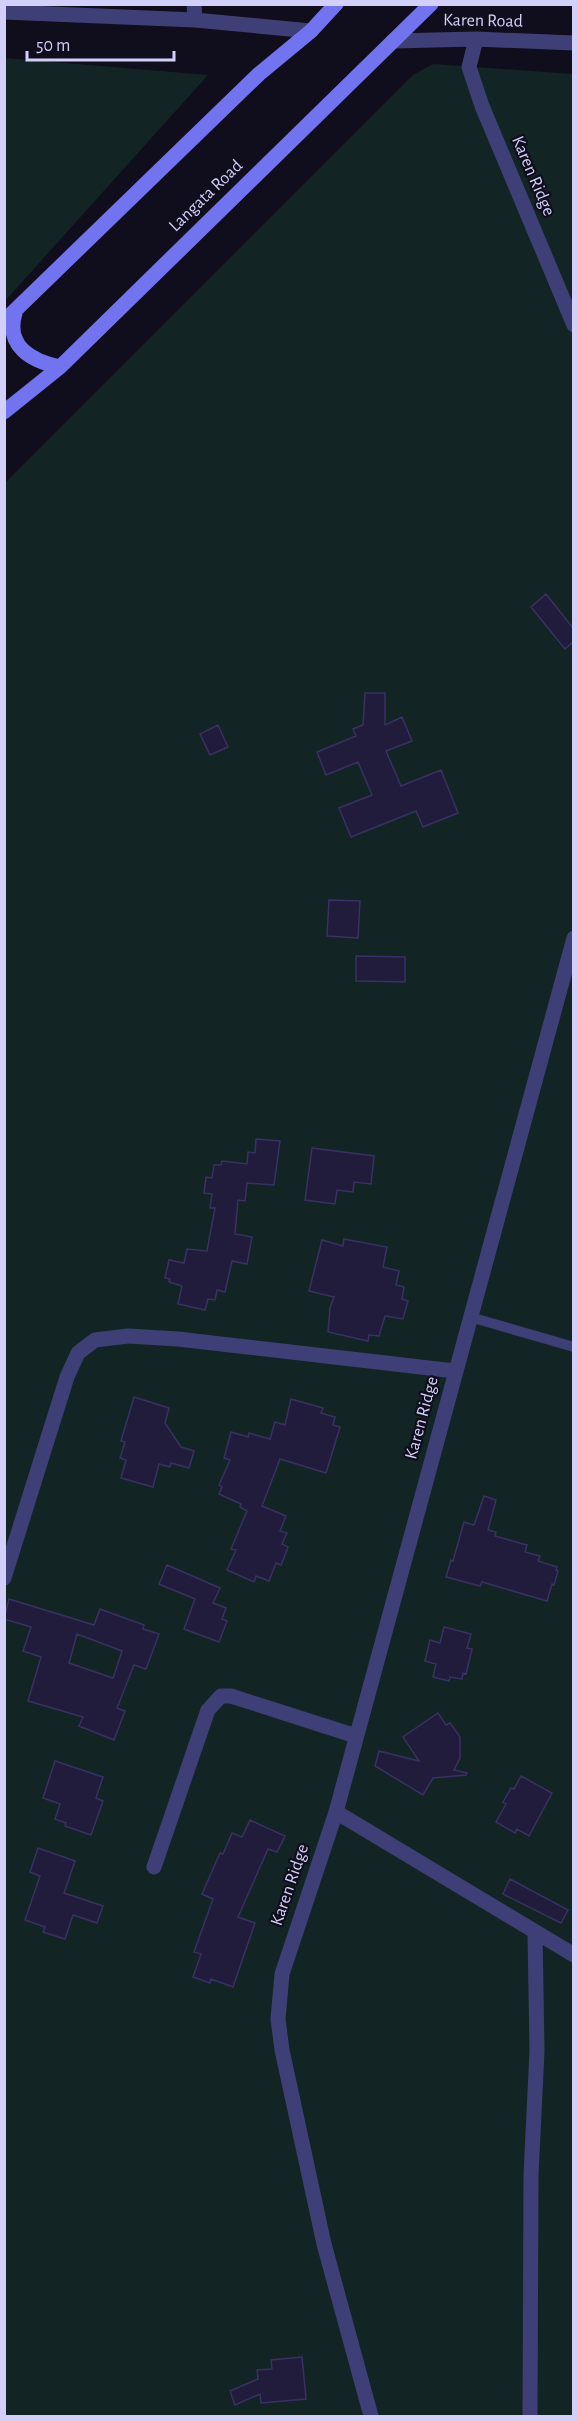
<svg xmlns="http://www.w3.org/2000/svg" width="578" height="2421" viewBox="0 0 578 2421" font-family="'Alegreya Sans',sans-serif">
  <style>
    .green { fill: #122524 }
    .building { fill: #211c3b; stroke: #393164; stroke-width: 1.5; fill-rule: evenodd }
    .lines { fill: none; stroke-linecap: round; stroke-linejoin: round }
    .lane { stroke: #3e3f76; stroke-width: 10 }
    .street { stroke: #3e3f76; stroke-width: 15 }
    .secondary { stroke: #7174ee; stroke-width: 15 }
    .labels { text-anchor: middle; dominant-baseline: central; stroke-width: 4.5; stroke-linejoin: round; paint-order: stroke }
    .street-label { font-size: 18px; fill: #d2cff9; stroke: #100e1c }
  </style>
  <rect width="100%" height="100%" fill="#100e1c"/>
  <path class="green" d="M5,58L208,75L5,301L4,58Z
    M433,64L573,74V2416H5V483L413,75Z"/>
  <path class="building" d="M546,594L573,628V642L565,649L531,607Z
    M365,693H385V725L402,717L412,741L386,751L401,786L441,770L458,813L423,827L416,811L351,837L339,808L372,795L358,762L326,775L317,752L356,736L353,729L363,725Z
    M218,725L228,747L210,755L200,734Z
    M329,900L360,901L358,938L327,936Z
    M356,956L405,957V982L356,981Z
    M256,1139L280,1141L274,1185L247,1183L245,1201L238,1200L235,1234L252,1237L247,1264L232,1261L225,1292L217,1290L215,1300L208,1299L205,1310L178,1304L182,1286L169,1282L170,1279L165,1278L169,1260L184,1263L187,1249L207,1251L215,1208H210L212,1194L204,1193L206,1177L212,1178L214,1165H221L222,1161L247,1164L248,1152L255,1153Z
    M312,1148L374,1156L371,1184L354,1182L353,1192L337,1190L335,1204L305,1200Z
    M344,1239L387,1247L383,1267L399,1271L396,1285L404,1287L402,1299L408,1301L403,1319L385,1316L379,1336L369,1335L368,1341L328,1332L330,1308L334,1297L309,1291L322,1240L343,1246Z
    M134,1397L169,1408L165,1423L181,1447L194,1451L189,1468L171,1463L170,1467L159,1464L153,1487L121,1478L126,1460L120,1458L125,1442L121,1441Z
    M291,1399L323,1408L321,1413L335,1417L333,1425L340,1427L326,1473L280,1459L262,1506L286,1516L280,1531L287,1533L282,1544L288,1547L281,1565L276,1563L269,1581L256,1576L254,1582L227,1570L236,1550L231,1549L247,1511L240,1507L241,1504L219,1494L222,1487L219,1485L230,1460L224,1458L231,1432L248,1437L249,1433L270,1439L275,1422L285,1425Z
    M484,1496L496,1500L488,1530L496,1532L495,1536L527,1545L525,1552L540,1556L538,1561L557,1567L556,1570L558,1571L554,1585L552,1584L547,1601L482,1582L480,1586L446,1577L451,1560L453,1561L464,1522L474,1525Z
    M167,1565L220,1588L213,1603L226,1608L222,1619L227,1621L219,1642L184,1629L195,1599L159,1584Z
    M9,1599L94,1625L100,1609L144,1625L143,1629L159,1634L146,1669L134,1665L117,1708L125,1711L114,1740L79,1726L83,1717L28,1701L41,1657L23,1651L31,1627L4,1619ZM77,1634L122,1651L113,1678L69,1663Z
    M444,1627L471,1634L467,1648L472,1649L466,1674L463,1673L462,1679L450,1677L449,1681L433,1677L436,1664L425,1661L430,1640L440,1643Z
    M438,1713L446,1725L450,1723L460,1737V1758L454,1770L467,1773L466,1775L433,1778L423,1795L375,1766L379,1751L419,1761L403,1737Z
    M55,1761L103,1777L96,1798L103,1801L91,1835L65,1826L66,1823L55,1819L60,1804L43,1798Z
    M521,1776L552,1793L529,1836L517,1829L515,1833L496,1822L506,1804L503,1802L511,1788L514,1789Z
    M250,1820L285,1836L277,1852L268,1849L238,1917L255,1923L233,1987L211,1979L210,1983L193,1977L201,1954L194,1952L213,1899L202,1894L220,1853L223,1854L232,1833L242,1837Z
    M38,1848L75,1861L64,1893L103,1906L97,1923L73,1915L65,1939L43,1932L45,1927L25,1920L40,1876L30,1872Z
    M510,1879L568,1910L561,1923L503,1894Z
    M302,2357L306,2399L261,2403L260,2394L235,2405L230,2391L258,2379L257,2370L272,2369L271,2360Z"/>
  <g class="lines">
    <path class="lane" d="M470,1317L574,1347"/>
    <path class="street" d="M194,4L195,20
      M4,12L195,20L311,31
      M476,39L469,67L482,106L574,325
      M393,41L476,39L574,43
      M4,1578L67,1377L78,1353L95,1340L128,1336L178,1339L455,1371
      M336,1812L574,1955
      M154,1867L208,1710L221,1696H231L356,1736
      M371,2416L324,2244L282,2050L278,2019L282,1974L336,1812L574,938
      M530,2416L531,2175L537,2051L535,1932"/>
    <path class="secondary" d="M15,313C5,346 31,361 60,367
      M4,321L259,74L311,31L336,4
      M4,412L60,367L431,4"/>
  </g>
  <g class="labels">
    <g class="street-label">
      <text transform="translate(483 21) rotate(1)">Karen Road</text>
      <text transform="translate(533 176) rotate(67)">Karen Ridge</text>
      <text transform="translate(206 196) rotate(-44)">Langata Road</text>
      <text transform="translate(422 1418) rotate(-75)">Karen Ridge</text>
      <text transform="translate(290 1885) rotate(-71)">Karen Ridge</text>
    </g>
  </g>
  <rect width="578" height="2421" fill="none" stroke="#d2cff9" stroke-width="12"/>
  <path d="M27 51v9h147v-9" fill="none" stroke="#d2cff9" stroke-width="3"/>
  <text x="36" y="51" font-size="18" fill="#d2cff9" stroke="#100e1c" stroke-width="4.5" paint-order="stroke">50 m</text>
</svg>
